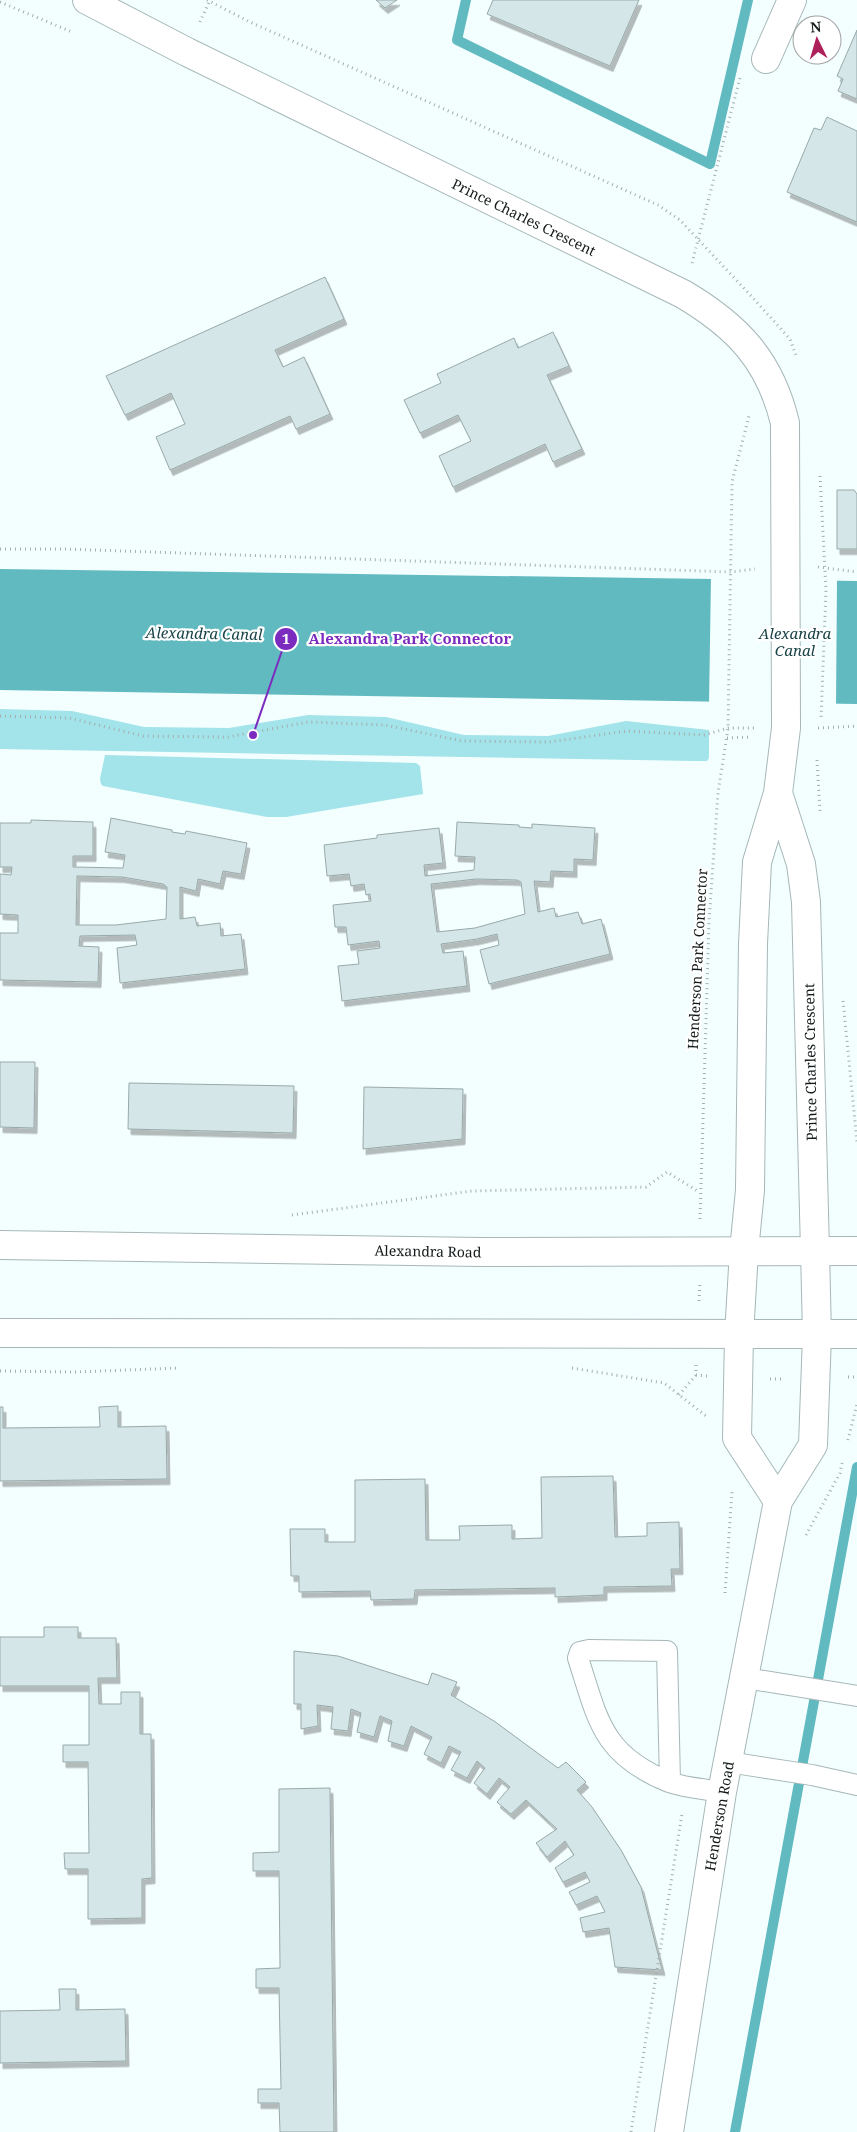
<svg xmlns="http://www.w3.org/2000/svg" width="857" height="2132" viewBox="0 0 857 2132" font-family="'Noto Serif',serif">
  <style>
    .green { fill: #a2e4e9 }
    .water { fill: #60bac0 }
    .pier { fill: #f3fefe }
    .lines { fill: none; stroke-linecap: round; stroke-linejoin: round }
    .stream { stroke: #60bac0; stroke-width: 10 }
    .building { fill: #d4e6e7; stroke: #98a9aa; fill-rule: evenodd; filter: url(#shadow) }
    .lane-casing { stroke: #a6b7b8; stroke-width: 22 }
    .street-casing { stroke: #a6b7b8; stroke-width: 30 }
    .secondary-casing { stroke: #a6b7b8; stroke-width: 30 }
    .primary-casing { stroke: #a6b7b8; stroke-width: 30 }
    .path { stroke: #a4aeae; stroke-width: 3; stroke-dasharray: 1 4; stroke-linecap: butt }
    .lane { stroke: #fff; stroke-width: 20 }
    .street { stroke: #fff; stroke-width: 28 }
    .secondary { stroke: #fff; stroke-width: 28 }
    .primary { stroke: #fff; stroke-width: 28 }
    .labels { text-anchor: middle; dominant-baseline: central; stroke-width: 4.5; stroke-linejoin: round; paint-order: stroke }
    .street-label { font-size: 14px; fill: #141a1a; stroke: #fff }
    .water-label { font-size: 15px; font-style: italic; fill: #194346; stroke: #fff }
    .leader { fill: none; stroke: #7b2cbf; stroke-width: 2 }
    .callout-dot { fill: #7b2cbf; stroke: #fff; stroke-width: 2 }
    .mark-label { font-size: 15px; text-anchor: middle; font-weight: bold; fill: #fff }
    .callout-label { font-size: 15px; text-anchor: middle; font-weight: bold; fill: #7b2cbf; stroke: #fff; stroke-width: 4.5; stroke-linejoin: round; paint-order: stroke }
  </style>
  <defs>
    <filter id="shadow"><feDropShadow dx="3" dy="5.5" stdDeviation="0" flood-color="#0004"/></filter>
  </defs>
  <rect width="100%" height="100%" fill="#f3fefe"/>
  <path class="green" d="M0,709L72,711L144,727L229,728L308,715L386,717L464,735L548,736L626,721L709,730V758L707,761H694L0,749Z
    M105,755L416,763L420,766L423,794L286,817H267L103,786L101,784L100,779Z"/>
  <path class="water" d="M0,569L857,581V704L0,690Z"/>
  <path class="pier" d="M711,577L837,578L836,706L709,704Z"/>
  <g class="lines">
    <path class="stream" d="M466,0L457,40L710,164L748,0
      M735,2132L857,1467"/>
  </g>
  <path class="building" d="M376,0H397L385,8Z
    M493,0H639L610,66L487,14Z
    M857,30V99L838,91L843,79L837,76Z
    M827,117L857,131V222L787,192L814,128L821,130Z
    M325,277L344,319L275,350L283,367L304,357L330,414L296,429L290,416L170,470L156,437L185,424L171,393L125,415L106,376Z
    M553,332L569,366L547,375L582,449L553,462L545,444L453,487L439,456L471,441L458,415L420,433L404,400L441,383L437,374L514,338L518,348Z
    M837,490H854L857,494V549H837Z
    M111,818L172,830V832L185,834L186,831L247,843L241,874L223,871L220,884L198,879L196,891L180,887V919L195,917L197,926L220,923L221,936L241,934L245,969L120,983L117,948L137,945L135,935L80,936L79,946L99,947L98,982L0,980V933H18V915L0,914V874L11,875L12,867H0V823H31V820L93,822V856H73V867L123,868L125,855L105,852ZM77,876L122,877L163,884L167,887L166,919L116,925H76Z
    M457,822L519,825V827L532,828V824L595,828L593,860L574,859V872L551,871L550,882L534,881L538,912L554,908L556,917L578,912L582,924L601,919L610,954L489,984L480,950L499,945L497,934L477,939L441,944L443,953L463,951L467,986L342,1001L338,966L359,964L357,951L380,948L379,941L348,945L346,927H335L333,905L371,901L370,894L366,895L364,884L351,886L349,874L327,876L324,845L377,838V835L439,828L443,863L424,865L425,876L474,870L475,857L455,856ZM476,879L517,880L521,882L525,914L475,928L437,932L431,884Z
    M0,1062H35L34,1128L0,1127Z
    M129,1083L294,1086L293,1133L128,1129Z
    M364,1087L463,1089L462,1139L363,1149Z
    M118,1406V1427L166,1426L167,1479L0,1481V1407H3V1428L100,1427L99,1407Z
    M613,1476L615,1537L647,1536V1523L679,1522L680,1569H671L672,1586L604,1587V1595L555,1597V1588L415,1590L414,1599L371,1600L370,1591L299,1592V1576H291L290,1529H325V1542H355V1480L425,1479L426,1540H460L459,1526L512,1525V1539L542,1538L541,1477Z
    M44,1627H78V1638H116L117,1678H98L99,1704H121V1692H140V1734H151L152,1878L142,1879V1918L88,1919V1869H65L64,1853H89L88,1762H63V1745H89V1686H0V1637H44Z
    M294,1651L338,1656L428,1685L432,1673L457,1682L451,1695L494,1721L558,1768L566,1762L586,1782L577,1790L592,1807L621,1850L641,1887L662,1970L615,1967L609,1928L583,1932L580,1918L605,1912L597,1896L576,1905L569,1892L590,1882L585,1872L563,1882L555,1868L574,1855L565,1841L547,1857L536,1843L557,1829L526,1800L511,1814L497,1802L510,1787L499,1778L487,1794L474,1783L485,1768L477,1761L467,1778L451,1770L461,1752L449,1746L441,1763L424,1754L432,1737L411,1726L404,1746L388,1741L392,1721L380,1716L374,1737L357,1732L361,1713L351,1709L348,1731L331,1729L333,1707L317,1705L318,1726L301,1729V1704H294Z
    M330,1788L334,2132H280L279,2103H258V2089H281L279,1988H256V1969L280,1968L279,1871H253V1853L279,1852V1789Z
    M59,1989H76V2010L125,2009L126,2061L0,2063V2011L60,2010Z"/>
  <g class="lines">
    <defs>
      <path id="lane" d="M745,1678L857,1696
        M728,1762L812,1775L857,1785
        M670,1782L667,1651L589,1650L580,1652L578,1658C598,1720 602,1755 669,1782C685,1788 705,1789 722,1792"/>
      <path id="street" d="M87,0L187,52L683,294C737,326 770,360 785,423L786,728L778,793L757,862L753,944L750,1190L744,1251
        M766,59L792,0
        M778,793L801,864L806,902L815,1251"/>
      <path id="secondary" d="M744,1251L739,1335L737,1438L778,1501
        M669,2132L722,1792L778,1501L813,1445L817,1335L815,1251"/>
      <path id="primary" d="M0,1245L481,1252L857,1251
        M0,1333L857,1334"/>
    </defs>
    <use href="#lane" class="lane-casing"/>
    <use href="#street" class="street-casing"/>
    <use href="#secondary" class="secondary-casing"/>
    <use href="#primary" class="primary-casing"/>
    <path class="path" d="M207,0L250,22L658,205L680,220L753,298L790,339L797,358
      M0,2L72,32
      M200,22L210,0
      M692,263L740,78
      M820,476L826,590L821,719
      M0,549H64L731,572L755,569
      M818,567L857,572
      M0,716L69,718L143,736L228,737L308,722L385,725L462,741L549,742L627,731L704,735L728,728H754
      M818,728L857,726
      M727,738L752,737
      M817,760L820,811
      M843,1001L857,1142
      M292,1215L472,1191L646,1187L667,1172L699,1192
      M700,1219L709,921L718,793L728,728L732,482L749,416
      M699,1301L700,1282
      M696,1365V1375L707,1376
      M572,1368L664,1383L706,1416
      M0,1371L75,1372L179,1368
      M848,1377H857
      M770,1379H784
      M679,1395L696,1375
      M848,1440L857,1404
      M806,1535L840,1473L842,1463
      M725,1593L732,1492
      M631,2132L682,1814"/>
    <use href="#lane" class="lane"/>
    <use href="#street" class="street"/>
    <use href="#secondary" class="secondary"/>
    <use href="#primary" class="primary"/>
  </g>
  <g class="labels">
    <g class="street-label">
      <text transform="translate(524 217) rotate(26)">Prince Charles Crescent</text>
      <text transform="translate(697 959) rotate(-87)">Henderson Park Connector</text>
      <text transform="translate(810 1062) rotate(-91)">Prince Charles Crescent</text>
      <text transform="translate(428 1251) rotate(1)">Alexandra Road</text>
      <text transform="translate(719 1816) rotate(-80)">Henderson Road</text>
    </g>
    <g class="water-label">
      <text transform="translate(204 633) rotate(1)">Alexandra Canal</text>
      <text x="795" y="633">Alexandra<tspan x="795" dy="17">Canal</tspan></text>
    </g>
  </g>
  <path class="leader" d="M253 735L286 639"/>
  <g class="callout-dot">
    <circle cx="253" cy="735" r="5"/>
    <circle cx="286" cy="639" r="12"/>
  </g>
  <g class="mark-label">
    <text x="286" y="644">1</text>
  </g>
  <g class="callout-label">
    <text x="410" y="644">Alexandra Park Connector</text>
  </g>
  <g transform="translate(817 40) rotate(355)"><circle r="24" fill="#ffffff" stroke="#a1a3a3"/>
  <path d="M0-4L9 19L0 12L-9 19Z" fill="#ae2059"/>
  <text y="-8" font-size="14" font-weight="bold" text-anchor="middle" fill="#141a1a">N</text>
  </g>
</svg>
